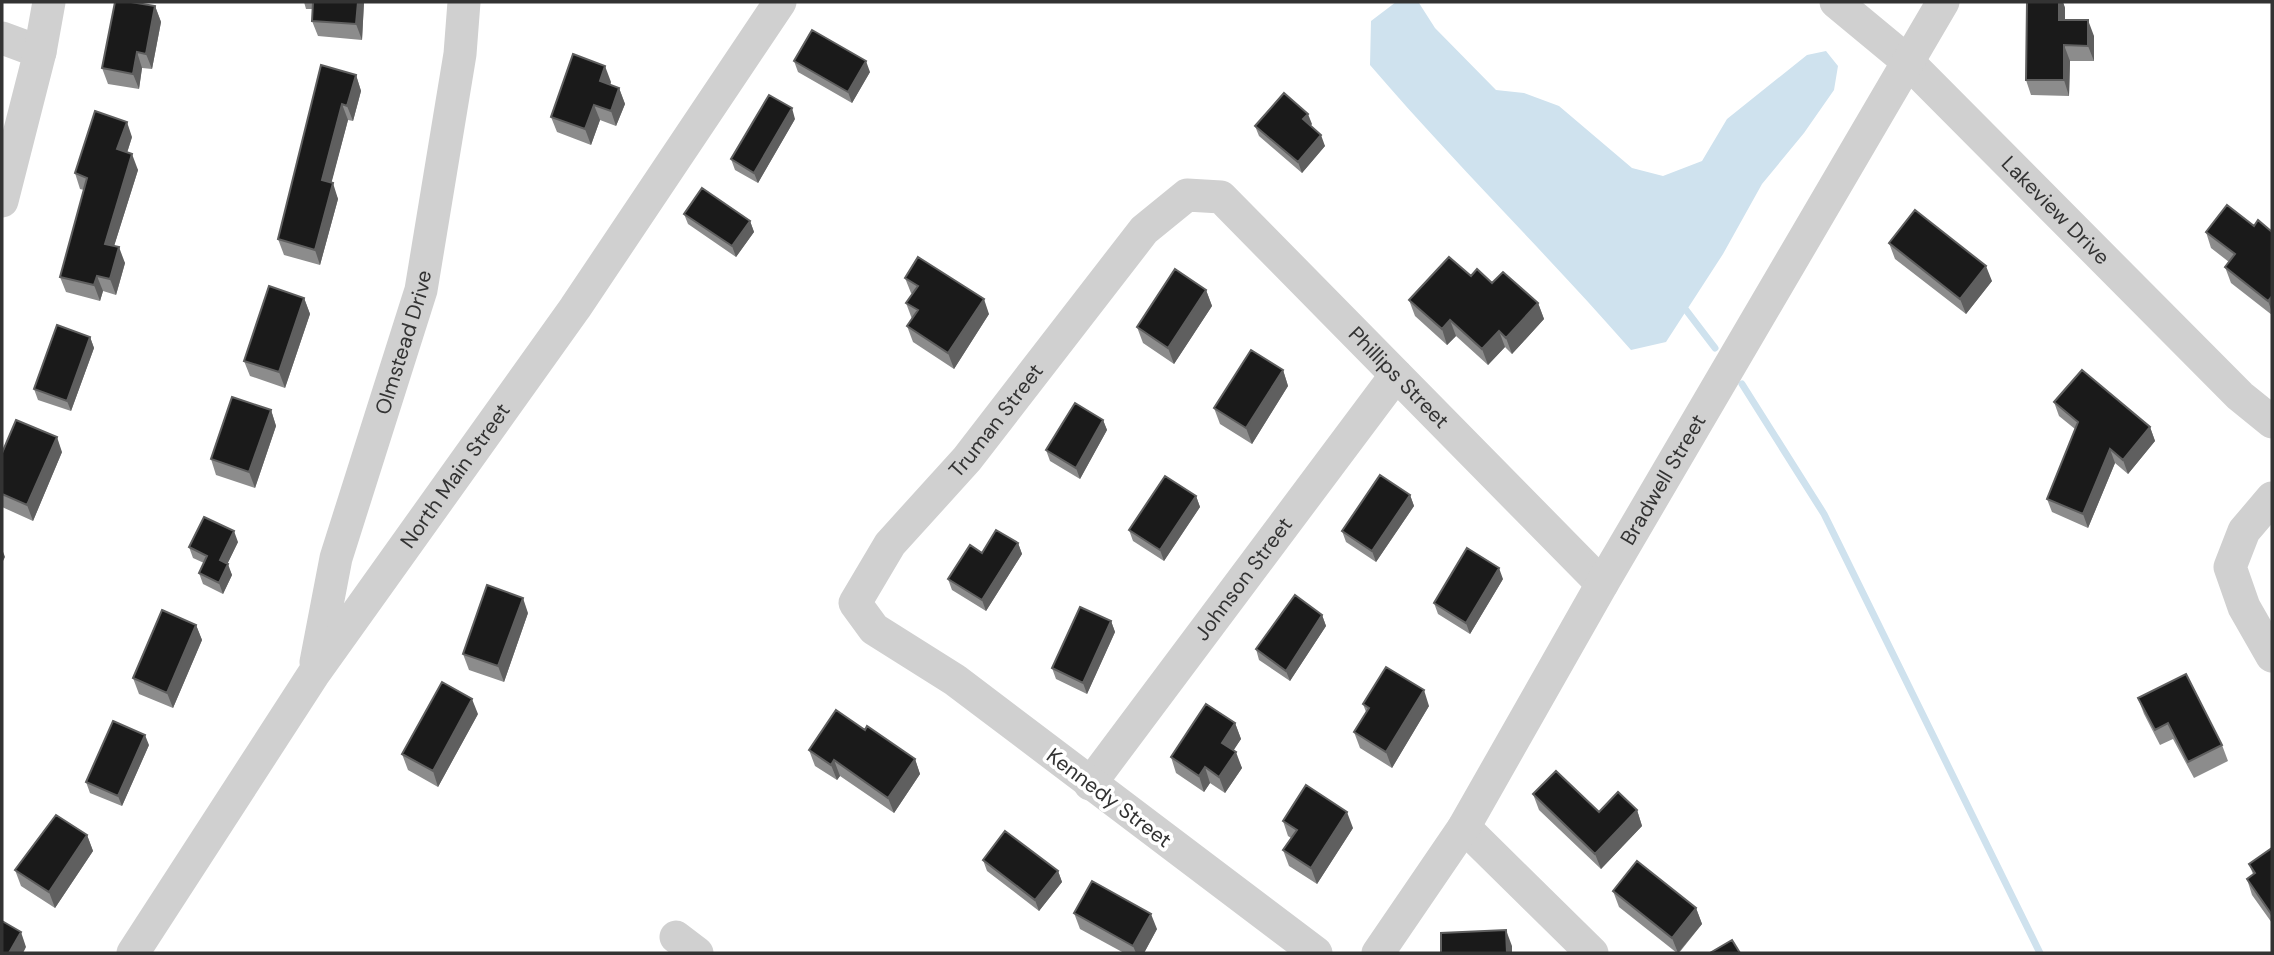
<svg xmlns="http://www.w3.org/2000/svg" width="2274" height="955" viewBox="0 0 2274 955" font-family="'DM Sans',sans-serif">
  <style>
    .water { fill: #cfe2ee }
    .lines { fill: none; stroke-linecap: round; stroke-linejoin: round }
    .stream { stroke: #cfe2ee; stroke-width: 7 }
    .minor { stroke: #d0d0d0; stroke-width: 33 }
    .wall { fill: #8c8c8c }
    .shaded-wall { fill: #5f5f5f }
    .building { fill: #1a1a1a; stroke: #5f5f5f; stroke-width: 2 }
    .labels { text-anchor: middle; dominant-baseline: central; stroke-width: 7; stroke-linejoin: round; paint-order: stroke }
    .street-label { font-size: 21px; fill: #333; stroke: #fff }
  </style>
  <rect width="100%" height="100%" fill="#fff"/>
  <path class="water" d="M1396,2L1419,3L1435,28L1496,90L1524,93L1559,106L1632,168L1663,176L1702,161L1727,119L1807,55L1826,51L1838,66L1834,90L1804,133L1762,184L1723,254L1666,342L1631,350C1546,253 1454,163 1370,65L1371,21Z"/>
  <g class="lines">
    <path class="stream" d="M1686,310L1715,348
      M1742,384L1824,514L2040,953"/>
    <g class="minor">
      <path id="s1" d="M1836,2L1906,60L2240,396L2272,422"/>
      <path d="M2,38L40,52"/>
      <path d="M2,201L40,52L49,2"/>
      <path d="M2272,498L2244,531L2230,567L2244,607L2272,656"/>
      <path id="s2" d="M316,662L336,558L421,290L460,54L464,2"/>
      <path id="s3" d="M1090,784L1396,375"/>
      <path d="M1464,827L1592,953"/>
      <path d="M676,937L697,953"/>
      <path id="s4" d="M133,953L313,675L575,308L780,2"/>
      <path id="s5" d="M1316,953L955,680L874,629L855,603L890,544L967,459L1144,230L1187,195L1221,197L1602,584"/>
      <path id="s6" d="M1378,953L1464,827L1602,584L1943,2"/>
    </g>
  </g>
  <path class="wall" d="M304,2H364L362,40L318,36L312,21L313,9H306Z
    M2027,2H2063L2065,8V20L2094,36V61H2070L2069,96L2031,95L2026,80Z
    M155,6L161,22L152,69L142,68L139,89L108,84L102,68Z
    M794,61L870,72L852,103L798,72Z
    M356,75L361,91L353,121L348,120L331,183L338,199L320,265L284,255L278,239Z
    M611,82L610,85L619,88L625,104L616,126L600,120L591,145L557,132L551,117Z
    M795,119L758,183L735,170L731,159Z
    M1312,124L1310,126L1325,146L1302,173L1259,136L1255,126Z
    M132,137L127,153L138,170L114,246L125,263L116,295L103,291L100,301L66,292L60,277L84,190L80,189L75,173Z
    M684,214L750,221L754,232L736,257L688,224Z
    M2254,226L2272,232V315L2231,283L2225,267L2229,262L2211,248L2206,232Z
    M1889,243L1992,281L1966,314L1895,259Z
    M1471,276L1492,283L1538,303L1544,319L1512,354L1505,347L1488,365L1456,336L1447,345L1415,316L1409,300Z
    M905,278L989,314L954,369L913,342L907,326L912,319L906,303L912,294L911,293Z
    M1206,290L1212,306L1174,364L1143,343L1137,327Z
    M304,298L310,314L285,388L250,376L244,361Z
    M90,337L94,348L71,411L38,400L34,389Z
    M1283,370L1288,386L1252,444L1220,424L1214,408Z
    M2054,402L2150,427L2155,441L2128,474L2115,463L2088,528L2052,512L2047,499L2075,429L2059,416Z
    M271,410L276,426L255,488L216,475L211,459Z
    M1103,420L1107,430L1080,479L1050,461L1046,450Z
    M62,452L33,521L2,507V453Z
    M1410,495L1414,506L1376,562L1346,542L1342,531Z
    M1196,496L1200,507L1164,561L1133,541L1129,530Z
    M238,542L227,564L232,575L223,594L203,584L199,573L204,563L193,558L189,547Z
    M1018,543L1022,554L986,611L952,590L948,579L982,553Z
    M1503,579L1470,634L1438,614L1434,603Z
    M528,613L504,682L469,670L463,654Z
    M1322,615L1326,626L1290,681L1259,660L1256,649Z
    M1111,621L1115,632L1087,694L1056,679L1052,668Z
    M196,625L202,640L173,708L139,694L133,678Z
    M2138,698L2222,745L2228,761L2194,778L2173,739L2160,745L2144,714Z
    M1363,704L1429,706L1392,768L1360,748L1354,732L1366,712Z
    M478,714L438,787L408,770L402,754Z
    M1235,723L1241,739L1233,750L1242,768L1225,793L1210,783L1204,792L1176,773L1171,757Z
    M865,730L915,759L920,774L894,813L840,776L837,780L815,766L809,750Z
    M149,745L122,806L90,793L86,782Z
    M1533,794L1599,812L1637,810L1642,826L1601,869L1539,810Z
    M1283,821L1353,828L1317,884L1289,866L1283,850L1291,838L1288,836Z
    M87,835L93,851L55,908L21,886L15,870Z
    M2272,849V923L2252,895L2247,879L2253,874L2249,864Z
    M983,860L1058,871L1062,882L1039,911L987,871Z
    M1613,891L1696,908L1702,924L1679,953H1677L1619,907Z
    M1074,913L1157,929L1144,953H1124L1080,929Z"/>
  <path class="shaded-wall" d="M358,2H364L362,40L356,24Z
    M2059,2H2063L2065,8V35L2059,20Z
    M155,6L161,22L152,69L146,54Z
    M2088,20L2094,36V61L2088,46Z
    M2064,45L2070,61L2069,96L2064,80Z
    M137,52L142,68L139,89L133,74Z
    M866,61L870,72L852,103L848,92Z
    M605,66L611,82L606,97L600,81Z
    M356,75L361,91L353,121L347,106Z
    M619,88L625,104L616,126L611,111Z
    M342,104L348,120L328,196L322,180Z
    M594,105L600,120L591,145L585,129Z
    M792,108L795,119L758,183L754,173Z
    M1308,114L1312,124L1307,130L1303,119Z
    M127,122L132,137L123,165L117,149Z
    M1321,135L1325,146L1302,173L1298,162Z
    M132,154L138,170L110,259L105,244Z
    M333,183L338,199L320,265L315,250Z
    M750,221L754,232L736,257L732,246Z
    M119,247L125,263L116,295L110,279Z
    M1986,266L1992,281L1966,314L1960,299Z
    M97,276L103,291L100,301L94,285Z
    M1206,290L1212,306L1174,364L1168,348Z
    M2272,296V312L2268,301Z
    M304,298L310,314L285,388L279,372Z
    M984,299L989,314L954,369L948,353Z
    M1538,303L1544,319L1512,354L1506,338Z
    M1450,320L1456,336L1447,345L1442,329Z
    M1499,331L1505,347L1488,365L1482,349Z
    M90,337L94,348L71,411L67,401Z
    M1283,370L1288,386L1252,444L1246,428Z
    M271,410L276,426L255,488L249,472Z
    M1103,420L1107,430L1080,479L1076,468Z
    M2150,427L2155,441L2128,474L2123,460Z
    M57,437L62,452L33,521L27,505Z
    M2110,449L2115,463L2088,528L2083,514Z
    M1410,495L1414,506L1376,562L1372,551Z
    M1196,496L1200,507L1164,561L1160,550Z
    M234,531L238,542L224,571L220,560Z
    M1018,543L1022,554L986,611L982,600Z
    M2,549L5,557L2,563Z
    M228,564L232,575L223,594L219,583Z
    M1499,568L1503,579L1470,634L1466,623Z
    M523,598L528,613L504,682L498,666Z
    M1322,615L1326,626L1290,681L1286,671Z
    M1111,621L1115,632L1087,694L1083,683Z
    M196,625L202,640L173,708L167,693Z
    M1424,690L1429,706L1392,768L1386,752Z
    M472,699L478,714L438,787L433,771Z
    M1235,723L1241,739L1228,759L1222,743Z
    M145,735L149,745L122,806L118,796Z
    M1236,752L1242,768L1225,793L1219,777Z
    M915,759L920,774L894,813L888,798Z
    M834,760L840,776L837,780L831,765Z
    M1205,767L1210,783L1204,792L1199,776Z
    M1637,810L1642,826L1601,869L1595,854Z
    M1347,812L1353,828L1317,884L1311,868Z
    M87,835L93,851L55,908L49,892Z
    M1058,871L1062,882L1039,911L1035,900Z
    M1696,908L1702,924L1678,953L1672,938Z
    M1151,914L1157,929L1144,953H1136L1133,946Z
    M1506,930L1512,946V953H1507Z
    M21,932L26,947L23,953H9Z"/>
  <path class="building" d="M115,2H131L155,6L146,54L137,52L133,74L102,68Z
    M313,2H358L356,24L312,21Z
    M2027,2H2059V20H2088V46L2064,45V80H2026Z
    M812,30L866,61L848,92L794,61Z
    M573,54L605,66L600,81L619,88L611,111L594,105L585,129L551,117Z
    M321,65L356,75L347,106L342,104L322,180L333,183L315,250L278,239Z
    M1284,93L1308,114L1303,119L1321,135L1298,162L1255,126Z
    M769,95L792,108L754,173L731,159Z
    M95,111L127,122L117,149L132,154L105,244L119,247L110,279L97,276L94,285L60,277L87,178L75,173Z
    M702,188L750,221L732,246L684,214Z
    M2227,205L2254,226L2258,220L2272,232V296L2268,301L2225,267L2235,254L2206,232Z
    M1915,210L1986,266L1960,299L1889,243Z
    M918,257L984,299L948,353L907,326L918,310L906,303L918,286L905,278Z
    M1449,257L1471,276L1477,269L1492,283L1503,272L1538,303L1506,338L1499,331L1482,349L1450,320L1442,329L1409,300Z
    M1175,269L1206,290L1168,348L1137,327Z
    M269,286L304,298L279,372L244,361Z
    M57,325L90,337L67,401L34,389Z
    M1251,350L1283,370L1246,428L1214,408Z
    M2082,370L2150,427L2123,460L2110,449L2083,514L2047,499L2078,422L2054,402Z
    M232,397L271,410L249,472L211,459Z
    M1075,403L1103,420L1076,468L1046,450Z
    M16,420L57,437L27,505L2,494V453Z
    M1380,475L1410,495L1372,551L1342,531Z
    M1165,476L1196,496L1160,550L1129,530Z
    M204,517L234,531L220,560L228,564L219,583L199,573L207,556L189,547Z
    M996,530L1018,543L982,600L948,579L970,545L982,553Z
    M1467,548L1499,568L1466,623L1434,603Z
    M487,585L523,598L498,666L463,654Z
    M1295,595L1322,615L1286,671L1256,649Z
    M1080,607L1111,621L1083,683L1052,668Z
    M162,610L196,625L167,693L133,678Z
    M1386,667L1424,690L1386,752L1354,732L1369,708L1363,704Z
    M2186,674L2222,745L2188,762L2168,723L2155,730L2138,698Z
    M442,682L472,699L433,771L402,754Z
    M1206,704L1235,723L1222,743L1236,752L1219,777L1205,767L1199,776L1171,757Z
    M836,710L865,730L867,726L915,759L888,798L834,760L831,765L809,750Z
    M113,721L145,735L118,796L86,782Z
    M1556,771L1599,812L1618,792L1637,810L1595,854L1533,794Z
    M1306,785L1347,812L1311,868L1283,850L1297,830L1283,821Z
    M56,815L87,835L49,892L15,870Z
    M1005,831L1058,871L1035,900L983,860Z
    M2272,848V915L2247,879L2255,873L2249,864Z
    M1637,861L1696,908L1672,938L1613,891Z
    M1092,881L1151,914L1133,946L1074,913Z
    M2,921L21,932L9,953H2Z
    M1506,930L1507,953H1441V933Z
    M1732,940L1740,953H1710Z"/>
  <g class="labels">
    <g class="street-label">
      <text stroke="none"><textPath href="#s1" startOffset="303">Lakeview Drive</textPath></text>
      <text stroke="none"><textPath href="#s2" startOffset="332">Olmstead Drive</textPath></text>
      <text stroke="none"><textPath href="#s5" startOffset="1396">Phillips Street</textPath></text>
      <text stroke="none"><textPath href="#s5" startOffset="812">Truman Street</textPath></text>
      <text stroke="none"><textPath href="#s4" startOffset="576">North Main Street</textPath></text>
      <text stroke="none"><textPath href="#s6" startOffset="553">Bradwell Street</textPath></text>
      <text stroke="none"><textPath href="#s3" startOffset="256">Johnson Street</textPath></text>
      <text transform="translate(1109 798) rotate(37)">Kennedy Street</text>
    </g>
  </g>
  <rect width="2274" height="955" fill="none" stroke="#333333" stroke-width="7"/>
</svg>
